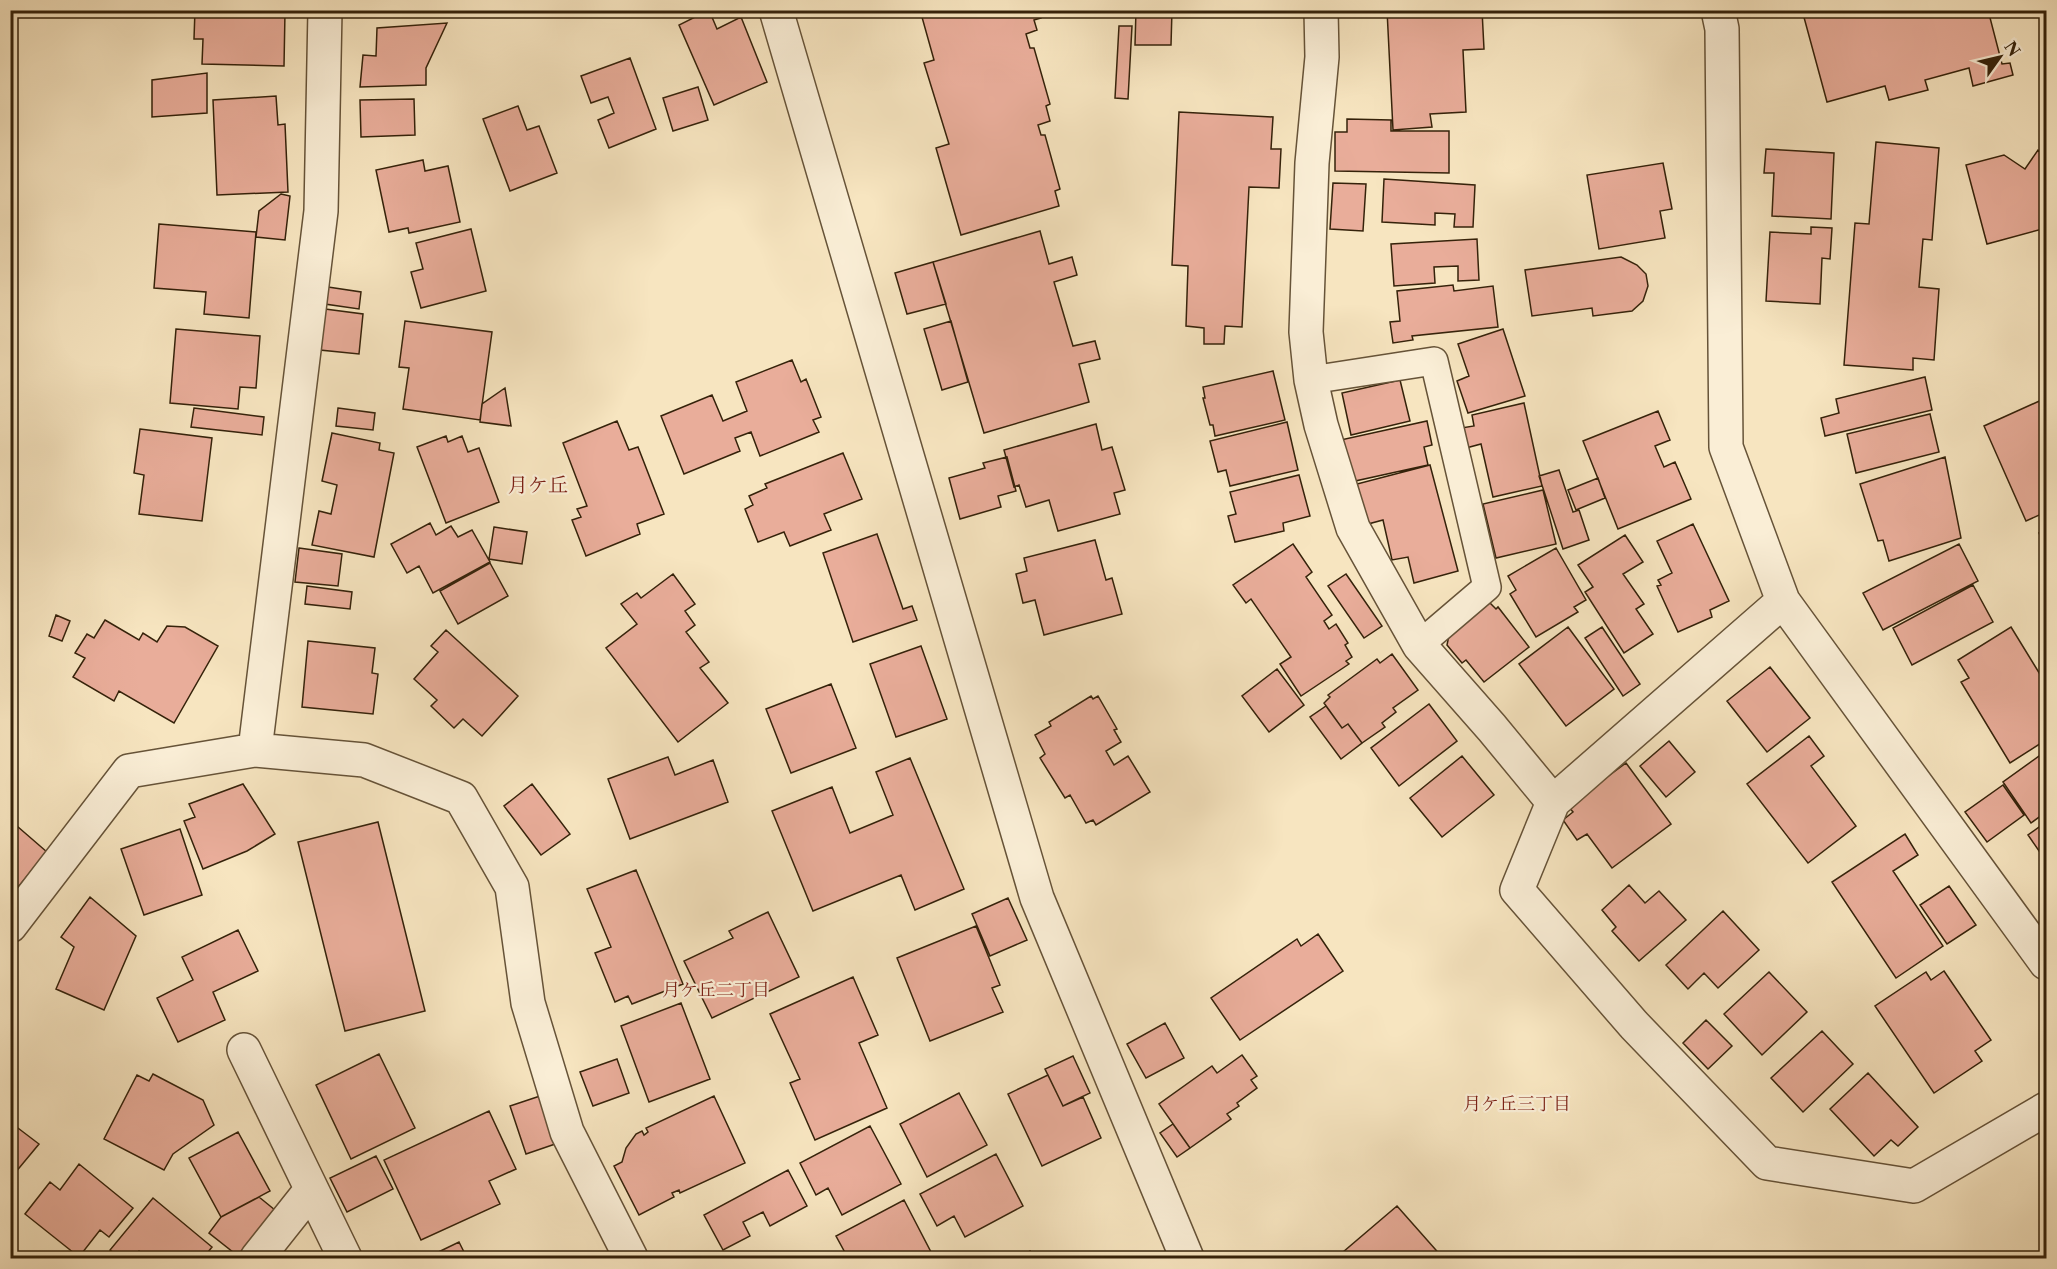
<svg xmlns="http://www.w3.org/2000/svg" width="2057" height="1269" viewBox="0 0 2057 1269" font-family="'Libre Caslon Text','Noto Serif JP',serif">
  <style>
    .building { fill: #e9ad9a; stroke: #35220a; stroke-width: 1.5 }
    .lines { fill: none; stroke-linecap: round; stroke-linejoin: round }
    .service-casing { stroke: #665338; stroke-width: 30 }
    .minor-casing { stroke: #665338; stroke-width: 36 }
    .service { stroke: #faeed6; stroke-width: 27 }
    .minor { stroke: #faeed6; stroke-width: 33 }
    .labels { text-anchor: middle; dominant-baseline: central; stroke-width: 4.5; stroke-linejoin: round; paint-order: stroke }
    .neighbourhood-label { font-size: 18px; fill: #7a1f14; stroke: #faeed6 }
    .quarter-label { font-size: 20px; fill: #7a1f14; stroke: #faeed6 }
  </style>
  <rect width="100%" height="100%" fill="#f7e5c0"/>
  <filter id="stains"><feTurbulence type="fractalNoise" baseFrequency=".00333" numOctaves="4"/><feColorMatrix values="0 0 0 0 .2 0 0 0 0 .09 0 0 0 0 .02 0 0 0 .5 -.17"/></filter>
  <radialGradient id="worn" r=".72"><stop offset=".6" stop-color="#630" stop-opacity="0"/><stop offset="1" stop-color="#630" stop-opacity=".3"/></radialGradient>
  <path class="building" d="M195,10L285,12L284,66L202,64L203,39H194Z
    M357,10H426V17L357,14Z
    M537,10H557L540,17Z
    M709,10L717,29L741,17L767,82L714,105L679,25Z
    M920,10H1039L1041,18L1034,20L1037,30L1026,34L1030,48H1034L1050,104L1046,106L1050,121L1038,125L1041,135H1045L1060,189L1055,191L1059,206L961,235L936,148L949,144L924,63L934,60Z
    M1136,10H1172L1171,45H1135Z
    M1387,10H1482L1484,49L1463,50L1466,112L1430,114L1432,127L1393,130Z
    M1802,10H1988L2002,64L2010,63L2013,75L1973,86L1969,68L1925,80L1928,90L1889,100L1885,86L1827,102Z
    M447,23L426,68V85L360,87L363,55L376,56L377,28Z
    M1119,26H1132L1128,99L1115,98Z
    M630,58L656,129L609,148L598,120L614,113L608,97L591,103L581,76Z
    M207,73V113L152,117V80Z
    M698,87L708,120L673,131L663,98Z
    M276,96L278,125L285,124L288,192L217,195L213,100Z
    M414,99L415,135L361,137L360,100Z
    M518,106L527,130L539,126L557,173L510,191L483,119Z
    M1179,112L1273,117L1271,149H1281L1279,188L1249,187L1242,327L1225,326L1224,344H1204V328L1186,326L1188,266L1172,265Z
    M1347,119L1391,120V131H1449V173L1335,171V132H1347Z
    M1876,142L1939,148L1932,240L1923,239L1919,287L1939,289L1934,360L1913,358V370L1844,365L1855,223L1869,224Z
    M1766,149L1834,153L1831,219L1772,216L1774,173H1764Z
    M2038,150L2046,156V228L1987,244L1966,165L2004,155L2025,169Z
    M423,160L425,171L448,166L460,222L409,233L408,228L389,232L376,170Z
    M1663,163L1672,209L1660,211L1665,238L1599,249L1587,175Z
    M1384,179L1475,185L1473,227H1454L1455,214L1435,213V225L1382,222Z
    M1333,183L1366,184L1363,231L1330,229Z
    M281,194L290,196L285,240L256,237L259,211Z
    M159,224L256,232L249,318L204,314L206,292L154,288Z
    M1811,227L1832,228L1830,259L1822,258L1820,304L1766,301L1770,232L1811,234Z
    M471,229L486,291L421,308L411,272L423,269L416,243Z
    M1040,231L1049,264L1072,257L1077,275L1054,282L1073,346L1095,341L1100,359L1079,364L1089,402L984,433L933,262Z
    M1477,239L1479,280L1458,281V266L1434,267L1435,283L1394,286L1391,244Z
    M1621,257L1637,265L1646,274L1648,286L1643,301L1632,311L1593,316L1592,308L1532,316L1525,270Z
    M933,262L946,304L907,314L895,273Z
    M1453,285L1454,291L1493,286L1498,327L1412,336L1413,340L1393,343L1390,322L1400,321L1397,291Z
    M328,287L361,292L359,309L325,304Z
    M325,309L363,314L359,354L320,350Z
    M405,321L492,332L480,420L403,409L409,368L399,367Z
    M951,321L968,382L942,390L924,329Z
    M176,329L260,336L256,388L240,387L238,409L170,403Z
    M1503,329L1525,396L1468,413L1457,381L1469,376L1458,344Z
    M792,360L801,382L806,379L821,417L813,420L819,432L760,456L751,432L735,438L740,451L684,474L661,416L712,395L723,421L747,411L736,382Z
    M1273,371L1285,420L1215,436L1213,425H1210L1203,398H1205L1203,387Z
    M1925,377L1932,410L1825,436L1821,418L1839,413L1836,399Z
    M1400,380L1410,421L1351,435L1342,393Z
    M505,388L511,426L480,422L482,404Z
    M2046,398V512L2026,521L1984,426Z
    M1524,403L1542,486L1493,497L1481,444L1466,448L1461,428L1474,426L1472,415Z
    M194,408L264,417L262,435L191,427Z
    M338,408L375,413L373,430L336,426Z
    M1658,411L1670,440L1655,446L1664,467L1675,462L1691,499L1618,529L1583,441Z
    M1930,414L1939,452L1856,473L1847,434Z
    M617,421L629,450L638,447L664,514L637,524L640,534L586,556L572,520L581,517L577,509L587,506L563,443Z
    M1427,421L1432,445L1424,447L1428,465L1346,483L1336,441Z
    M1287,422L1298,470L1230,486L1226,470L1218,472L1210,441Z
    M1096,424L1102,450L1112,447L1125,490L1114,493L1120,514L1058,531L1049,500L1026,507L1019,485L1014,487L1004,450Z
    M140,429L212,438L202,521L139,514L144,475L134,473Z
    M332,433L380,443L379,450L394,453L374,557L312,545L319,511L331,514L337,485L322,481Z
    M446,436L448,442L462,436L468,452L479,448L499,502L446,523L417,447Z
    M843,453L862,499L824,514L831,530L790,546L784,532L758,542L745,509L753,505L749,496L767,488L765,484Z
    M1007,457L1016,491L998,496L1001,507L960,519L949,478L985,468L983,463Z
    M1945,457L1961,538L1889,561L1883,540L1878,541L1860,484Z
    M1430,465L1458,571L1414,583L1408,557L1392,560L1383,520L1368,524L1357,484Z
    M1559,470L1573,512L1579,510L1589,540L1563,549L1539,476Z
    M1299,475L1310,516L1283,523L1284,531L1235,542L1228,516L1236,514L1230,492Z
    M1598,478L1605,498L1576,510L1568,490Z
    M1543,490L1556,544L1496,558L1483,504Z
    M430,523L436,535L451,526L458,537L472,530L490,562L433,593L419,566L407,573L391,544Z
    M1693,524L1729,601L1710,610L1712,617L1678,632L1657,586L1661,585L1658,580L1672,573L1657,541Z
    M494,527L527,532L522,564L489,559Z
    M2046,530V550L2039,533Z
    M877,534L903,609L912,606L917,620L853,642L823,553Z
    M1625,535L1643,562L1623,574L1644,604L1636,609L1653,634L1624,653L1585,592L1593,587L1578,565Z
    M1095,540L1106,580L1112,578L1122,614L1044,635L1035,600L1023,603L1016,574L1027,571L1024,558Z
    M1293,544L1312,572L1306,577L1332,615L1324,621L1329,629L1336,624L1348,643L1345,645L1352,657L1346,661L1349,664L1301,696L1280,664L1291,657L1251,599L1246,603L1233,585Z
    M1959,544L1978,581L1883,630L1863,593Z
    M299,548L342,554L338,586L295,582Z
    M1556,548L1586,600L1574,607L1578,612L1536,637L1510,594L1516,590L1508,576Z
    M490,563L508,596L458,624L440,591Z
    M673,574L695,604L685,611L695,625L686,632L709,662L700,668L728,703L678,742L606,648L637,624L621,604L637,593L641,598Z
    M1346,574L1382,626L1364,638L1328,586Z
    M1973,585L1993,622L1912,665L1893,628Z
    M307,586L352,592L350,609L305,604Z
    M1489,602L1496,609L1498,607L1529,647L1484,682L1466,660L1462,663L1447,645L1449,635Z
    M56,615L70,621L62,641L49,636Z
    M105,620L139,640L143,633L157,642L167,626L185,627L218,646L174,723L119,691L114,701L73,677L85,658L75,653L87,634L94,638Z
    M1568,627L1614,689L1566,726L1519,664Z
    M1602,627L1640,684L1623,696L1585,638Z
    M2011,627L2046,684V740L2010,763L1961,682L1969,678L1958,660Z
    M446,630L518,696L482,736L463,719L454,728L431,706L437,700L414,679L438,652L431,646Z
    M308,641L375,648L372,673L378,674L373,714L302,707Z
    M921,646L947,719L896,737L870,664Z
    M1392,654L1418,690L1393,708L1396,712L1382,723L1385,727L1362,743L1348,724L1342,728L1324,703L1330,697L1328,695L1377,659L1380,663Z
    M1770,667L1810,718L1767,752L1727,701Z
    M1277,669L1304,705L1269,732L1242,696Z
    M831,684L856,748L791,773L766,709Z
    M1091,696L1093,699L1098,696L1117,729L1114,730L1121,742L1106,751L1114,765L1128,756L1150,792L1096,825L1093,820L1086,823L1070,795L1065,798L1040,758L1045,754L1035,735L1051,726L1049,722Z
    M1429,704L1457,741L1399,786L1371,748Z
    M1326,706L1342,728L1348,724L1362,743L1341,759L1310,717Z
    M1809,736L1824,756L1811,766L1856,826L1808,863L1747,784Z
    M1669,741L1695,772L1666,797L1640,766Z
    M2046,751V812L2031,823L2003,782Z
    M1462,756L1494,795L1442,837L1410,798Z
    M668,757L675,775L713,760L728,802L630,839L608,779Z
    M910,758L964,889L915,910L901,875L813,911L772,811L832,787L850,833L893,815L876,772Z
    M1626,763L1671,824L1612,868L1587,834L1577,840L1563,820L1573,812L1568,806Z
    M243,784L275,834L247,851L203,869L184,821L195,817L189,804Z
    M532,784L570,834L541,855L504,806Z
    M2003,785L2024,815L1987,842L1965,812Z
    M10,820L47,852L10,897Z
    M378,822L425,1011L345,1031L298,842Z
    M2046,822V861L2028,835Z
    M180,829L202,895L144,915L121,849Z
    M1905,834L1918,855L1893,871L1943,946L1896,978L1832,882Z
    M636,870L683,984L632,1004L628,996L615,1002L595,953L611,947L587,889Z
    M1629,885L1645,903L1659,891L1686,920L1639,961L1612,931L1616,927L1602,910Z
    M1949,886L1976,925L1947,944L1920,905Z
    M90,897L136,936L104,1010L56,989L74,947L61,937Z
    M1008,898L1027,940L990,956L972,914Z
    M1723,911L1759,950L1718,988L1704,973L1688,989L1666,965Z
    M768,912L799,977L712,1018L684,961L733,938L729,931Z
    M976,926L1000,985L992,988L1003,1012L930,1041L897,958Z
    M238,930L258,971L213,992L225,1020L178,1042L157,998L193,980L182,957Z
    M1318,934L1343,971L1240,1040L1211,998L1297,939L1301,946Z
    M1944,971L1991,1040L1975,1051L1982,1061L1934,1093L1875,1006L1926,972L1931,980Z
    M1769,972L1807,1012L1762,1055L1724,1014Z
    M853,977L878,1035L859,1043L887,1108L815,1140L790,1083L800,1079L770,1014Z
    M681,1003L710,1079L649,1102L621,1026Z
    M1706,1020L1732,1046L1708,1069L1683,1043Z
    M1165,1023L1184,1058L1146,1078L1127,1044Z
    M1822,1031L1853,1064L1803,1112L1771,1078Z
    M379,1054L415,1128L351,1159L316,1085Z
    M1242,1055L1257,1076L1251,1080L1257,1088L1237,1103L1239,1106L1227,1114L1231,1119L1190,1148L1159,1104L1212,1066L1217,1073Z
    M1073,1056L1090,1093L1063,1106L1045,1069Z
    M617,1059L629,1093L593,1106L580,1072Z
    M1868,1073L1918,1127L1898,1146L1891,1140L1874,1156L1830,1109Z
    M153,1074L203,1100L214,1125L173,1154L164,1170L104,1139L137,1075L149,1081Z
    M1048,1075L1063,1106L1083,1097L1101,1138L1042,1166L1008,1094Z
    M549,1093L564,1141L526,1154L510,1106Z
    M959,1093L987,1145L927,1177L900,1124Z
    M714,1096L745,1163L680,1193L679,1190L672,1193L674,1197L639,1215L614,1166L622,1162L626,1148L636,1134L642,1131L644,1135L648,1132L646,1128Z
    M489,1111L516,1169L489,1181L500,1204L421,1240L384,1160Z
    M10,1122L39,1144L10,1179Z
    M1173,1124L1190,1148L1177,1157L1160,1133Z
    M870,1126L901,1184L842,1215L828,1188L816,1195L800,1163Z
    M238,1132L270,1191L221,1217L189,1158Z
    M996,1154L1023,1206L965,1237L954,1216L937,1226L920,1194Z
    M376,1156L393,1189L347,1212L330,1178Z
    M79,1164L133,1208L109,1237L100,1230L79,1257L25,1214L50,1182L60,1190Z
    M788,1170L807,1206L770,1226L763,1212L743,1222L750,1236L723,1250L704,1215Z
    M259,1197L275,1210L238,1256L209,1233L221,1217Z
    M153,1198L212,1247L204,1257L206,1258H147L139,1251L133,1258H121L110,1250Z
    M904,1200L932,1254L924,1258H848L836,1236Z
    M1397,1206L1443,1258H1336Z
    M459,1242L467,1258H426Z
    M1030,1251L1035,1258H1019Z"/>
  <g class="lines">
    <defs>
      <path id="service" d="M1311,380L1434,361L1487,587L1419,645"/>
      <path id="minor" d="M325,10L321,211L255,750L364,760L461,798L512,887L528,1003L567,1132L631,1258
        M776,10L1037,898L1187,1258
        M1321,10L1322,57L1312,163L1306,332L1311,380L1321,425L1353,528L1419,645L1492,728L1553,802
        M1718,10L1722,29L1726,447L1783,601L2046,963
        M1783,601L1553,802L1517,890L1634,1025L1767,1163L1914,1186L2046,1109
        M10,926L129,771L255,750
        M244,1050L345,1258
        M257,1258L311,1190"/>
    </defs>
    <use href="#service" class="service-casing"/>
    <use href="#minor" class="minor-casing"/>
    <use href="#service" class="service"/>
    <use href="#minor" class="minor"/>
  </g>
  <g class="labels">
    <g class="neighbourhood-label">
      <text x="716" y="990">月ケ丘二丁目</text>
      <text x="1517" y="1104">月ケ丘三丁目</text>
    </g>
    <g class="quarter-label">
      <text x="538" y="485">月ケ丘</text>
    </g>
  </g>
  <rect width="2057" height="1269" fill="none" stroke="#f7e5c0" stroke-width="36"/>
  <rect x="12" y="12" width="2033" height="1245" fill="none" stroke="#35220a" stroke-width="3"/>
  <rect x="18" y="18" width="2021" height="1233" fill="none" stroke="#35220a" stroke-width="1.5"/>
  <g transform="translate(2000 57) rotate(56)" stroke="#faeed6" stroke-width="4.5" paint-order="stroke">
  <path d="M0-4.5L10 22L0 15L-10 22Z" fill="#35220a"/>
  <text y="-9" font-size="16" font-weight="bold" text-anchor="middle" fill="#35220a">N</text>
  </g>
  <rect width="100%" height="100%" filter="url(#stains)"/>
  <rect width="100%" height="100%" fill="url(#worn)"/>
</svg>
